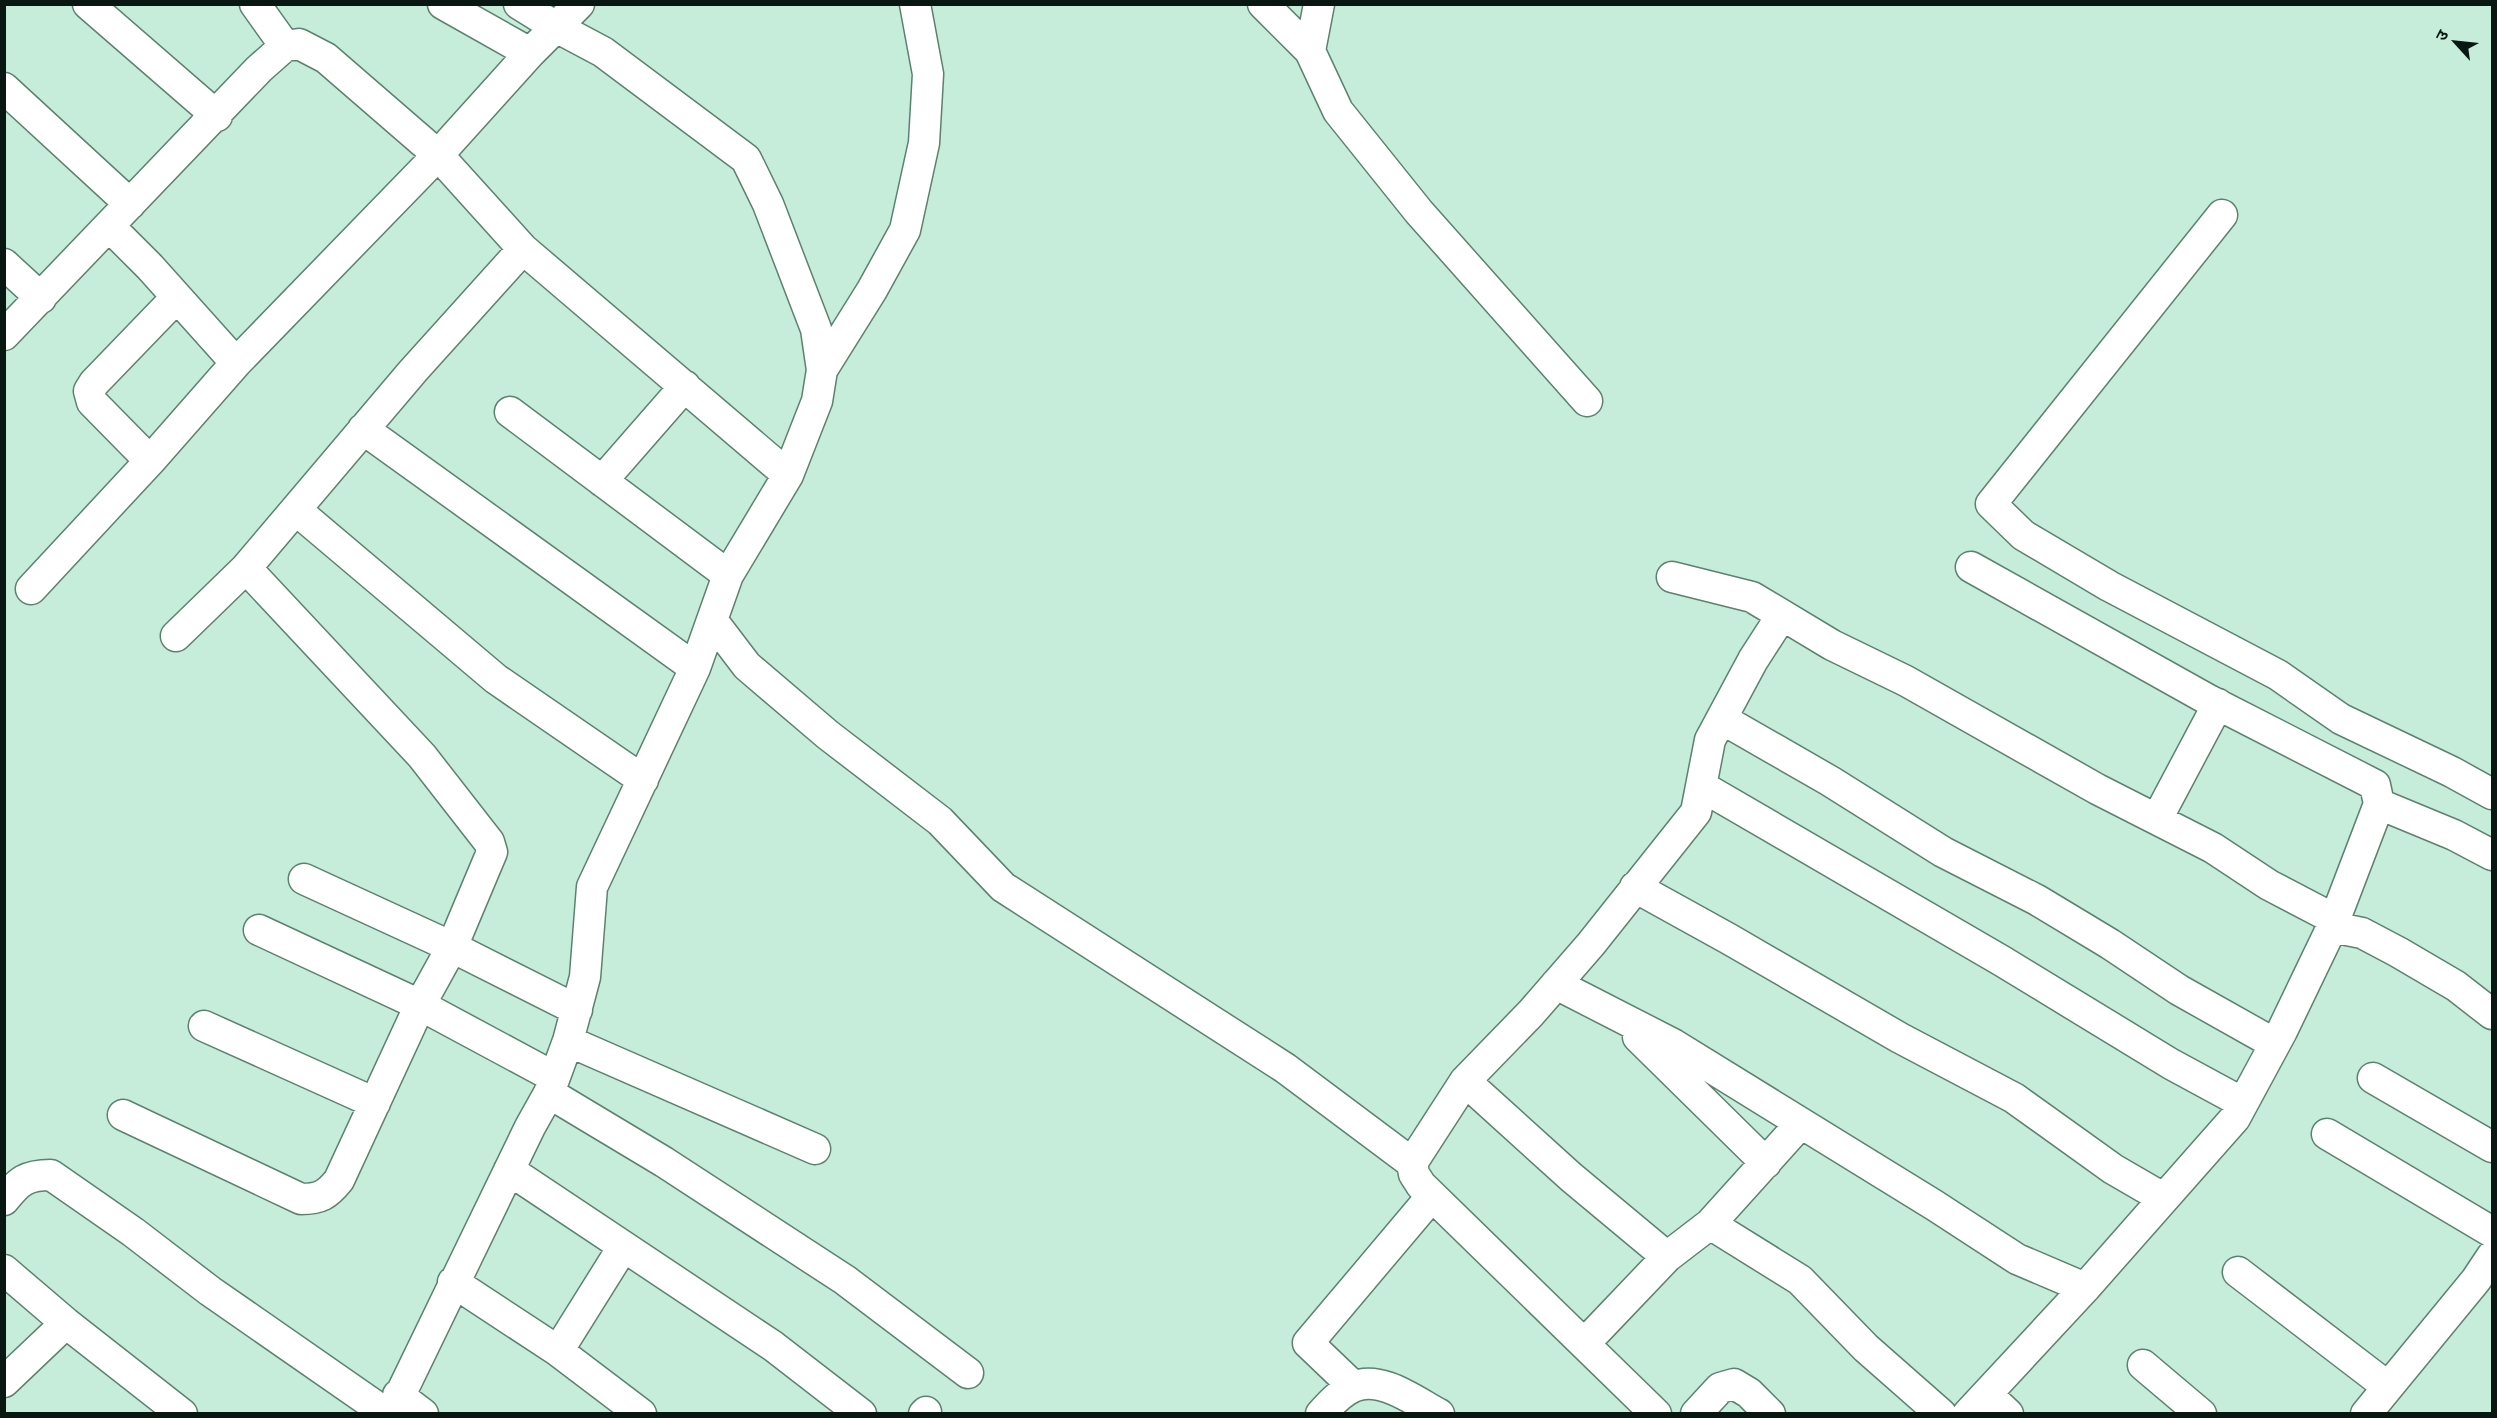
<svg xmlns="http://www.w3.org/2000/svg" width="2497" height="1418" viewBox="0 0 2497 1418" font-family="Raleway,'Noto Sans Devanagari',sans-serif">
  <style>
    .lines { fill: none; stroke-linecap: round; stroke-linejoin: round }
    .minor-casing { stroke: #5c8170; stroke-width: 33 }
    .minor { stroke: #fff; stroke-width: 30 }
  </style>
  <rect width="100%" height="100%" fill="#c5edda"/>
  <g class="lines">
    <defs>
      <path id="minor" d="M88,4L217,116
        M255,4L285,46
        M443,4L530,53
        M519,4L556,27L579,4
        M1263,4L1310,51
        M1319,4L1310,51L1338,111L1419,212L1587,401
        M4,88L130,204
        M2222,215L1991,504L2023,535L2109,586L2278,675L2341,719L2452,772L2492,794
        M109,226L150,267L236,363
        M4,264L41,298
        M4,335L259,69L285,46L299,44L326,58L438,155L523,249L788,475
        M822,370L872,290L905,230L924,143L928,74L915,4
        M510,412L728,575
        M363,429L695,668
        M150,461L92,402L89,391L94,383L177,297
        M602,481L685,386
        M296,510L496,679L643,780
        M1672,577L1752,597L1832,645L1906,681L2097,789L2213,848L2269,885L2334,919
        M31,589L150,461L236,363L438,155L530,53L556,27L603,52L746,159L768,204L816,329L822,370L817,401L788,475L728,575L695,668L592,887L585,977L568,1041L549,1093L530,1127L391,1414
        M712,620L747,666L828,735L940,821L1003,887L1285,1068L1412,1163
        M176,636L246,568L413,371L523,249
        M1722,719L1830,781L1943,852L2037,900L2110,944L2179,990L2275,1044
        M1701,786L2002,961L2171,1064L2243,1103
        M2379,804L2454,835L2492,855
        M2157,819L2218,704
        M304,879L452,947L577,1010
        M1635,887L1729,939L1900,1038L2014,1098L2113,1169L2163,1198
        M2332,927L2362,933L2398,952L2456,986L2492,1014
        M259,930L420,1005L554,1077
        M1556,984L1673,1044L1934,1205L2017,1259L2085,1288
        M204,1026L375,1103
        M1638,1037L1766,1163
        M568,1041L815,1149
        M2373,1078L2492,1147
        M1465,1081L1571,1177L1667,1257
        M549,1093L664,1162L845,1280L968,1373
        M123,1115L301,1199C320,1199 327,1195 339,1180L420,1005L452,947L492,852L489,842L422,756L246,568
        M2327,1134L2492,1232
        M509,1170L773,1346L861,1414
        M4,1200C19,1181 26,1175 51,1175L133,1232L210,1291L387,1414
        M1710,1224L1800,1280L1866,1348L1941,1414
        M4,1270L66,1323L182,1414
        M2238,1272L2388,1387
        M453,1282L558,1351L641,1414
        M1585,1343L1667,1257L1710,1224L1801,1123
        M558,1351L623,1247
        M2143,1365L2201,1414
        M4,1382L66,1323
        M1353,1386L1308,1343L1432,1196
        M1987,1394L2008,1414
        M398,1395L423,1414
        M924,1414L926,1412
        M1321,1414C1330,1404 1341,1392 1353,1387C1380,1374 1416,1402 1439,1414
        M1656,1414L1421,1185L1414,1174L1412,1163L1465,1081L1531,1013L1591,944L1696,812L1710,740L1753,660L1782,615
        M1696,1414L1720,1388L1734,1384L1749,1393L1770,1414
        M1968,1414L2085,1288L2235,1118L2282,1031L2332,927L2379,804L2375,785L2207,699L1971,567
        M2366,1414L2476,1280L2492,1256"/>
    </defs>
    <use href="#minor" class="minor-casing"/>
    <use href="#minor" class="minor"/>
  </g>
  <rect width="2497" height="1418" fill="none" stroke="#081711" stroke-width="12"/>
  <g transform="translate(2455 42) rotate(297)" stroke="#c5edda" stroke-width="4.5" paint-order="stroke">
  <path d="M0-4.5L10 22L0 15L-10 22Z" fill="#081711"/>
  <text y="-9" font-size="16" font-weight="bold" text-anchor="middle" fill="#081711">उ</text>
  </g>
</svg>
